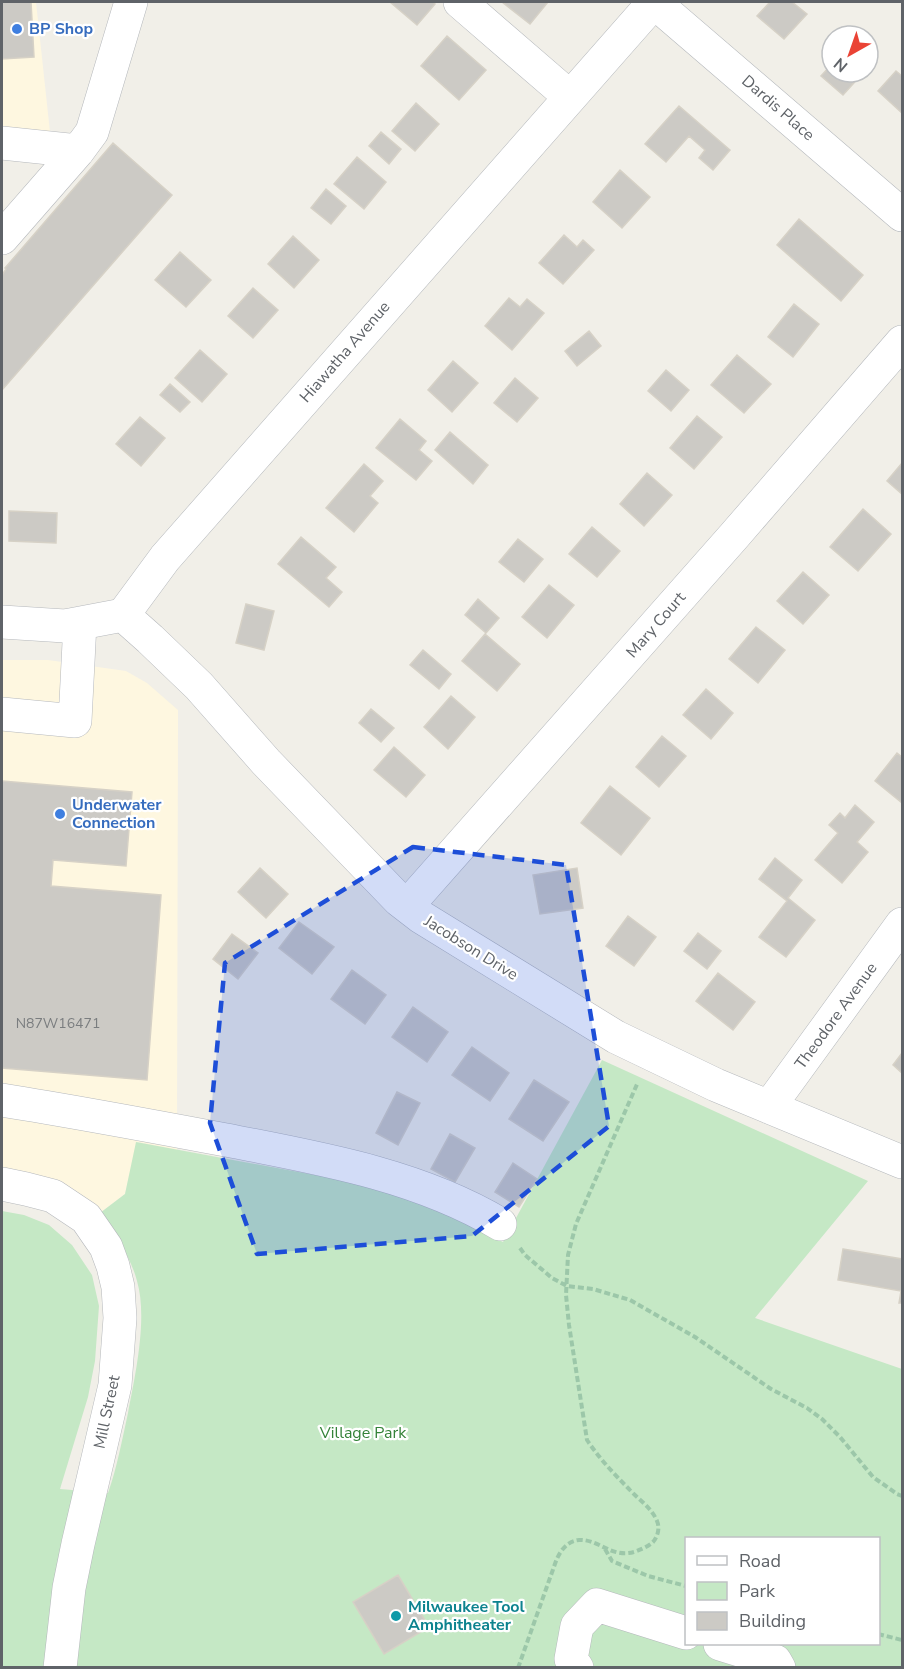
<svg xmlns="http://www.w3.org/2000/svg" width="904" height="1669" viewBox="0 0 904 1669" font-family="'Nunito Sans',sans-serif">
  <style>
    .commercial { fill: #fef7e0 }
    .green { fill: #c5e8c5; fill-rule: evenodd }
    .building { fill: #cccac5; stroke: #d6d1c6; stroke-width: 1.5 }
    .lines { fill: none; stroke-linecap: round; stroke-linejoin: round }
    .minor-casing { stroke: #b5b8bc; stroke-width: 34 }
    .path { stroke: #9cc7a9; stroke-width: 4; stroke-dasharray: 6 3; stroke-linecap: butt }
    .minor { stroke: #fff; stroke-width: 33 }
    .marked { fill: #1d4ed8; fill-opacity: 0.2; stroke: #1d4ed8; stroke-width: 4.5; stroke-dasharray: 12 8; stroke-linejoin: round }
    .shop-dot { fill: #3f7fe0; stroke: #fff; stroke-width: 2 }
    .culture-dot { fill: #0f9aa8; stroke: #fff; stroke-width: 2 }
    .labels { text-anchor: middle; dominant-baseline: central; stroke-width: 4.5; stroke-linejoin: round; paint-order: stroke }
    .number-label { font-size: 14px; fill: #7a7d7f }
    .shop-label { font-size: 16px; font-weight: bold; fill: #366cbe; stroke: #fff; text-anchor: start }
    .street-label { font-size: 16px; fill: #5f6368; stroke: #fff }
    .park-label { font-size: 16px; fill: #348238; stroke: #fff }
    .culture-label { font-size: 16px; font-weight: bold; fill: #0d838f; stroke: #fff; text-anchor: start }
  </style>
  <rect width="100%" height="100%" fill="#f1efe8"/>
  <path class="commercial" d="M2,2H36L50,132L2,129Z
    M2,660H48L126,671L147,683L178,710L177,1150L137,1142L125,1194L100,1213L57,1182L27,1172L2,1169Z"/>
  <path class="green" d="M602,1060L868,1181L755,1318L902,1369V1667H2V1211L24,1215L49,1225L72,1245L92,1275L99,1306L95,1361L88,1397L60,1489L108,1493C117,1468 122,1440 128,1413C135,1376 148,1318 137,1281C131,1257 114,1233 100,1213L125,1194L136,1142L369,1185L452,1217L503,1242ZM686,1538H878V1644H686Z"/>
  <path class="building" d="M2,2H31L34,57L2,59Z
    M390,2H433L435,4L417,25Z
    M502,2H548L530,24Z
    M770,2H792L807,14L784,39L757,16Z
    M447,36L486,70L459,100L421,66Z
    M832,64V72L863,73L843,95L821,76Z
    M896,71L902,76V113L878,91Z
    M416,103L439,124L415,151L392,131Z
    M679,106L730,150L713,170L699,158L705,150L689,136L666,162L645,144Z
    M381,132L401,149L389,164L369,146Z
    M113,143L172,195L2,390V275L6,269L5,268Z
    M357,157L386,182L364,209L334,184Z
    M620,170L650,197L622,228L593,202Z
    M326,189L346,206L331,224L311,208Z
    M799,219L863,275L841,301L777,245Z
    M564,235L577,247L583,240L594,250L563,284L539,263Z
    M293,236L319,260L294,288L268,264Z
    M180,252L211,280L186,307L155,280Z
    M253,288L278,310L253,338L228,316Z
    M509,298L520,307L527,299L544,313L512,350L485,326Z
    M794,304L819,324L793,357L768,337Z
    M589,331L601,346L577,366L565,351Z
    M200,350L227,374L202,402L175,378Z
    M737,355L771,384L744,413L711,385Z
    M453,361L478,383L452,412L428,390Z
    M666,370L689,390L671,411L648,391Z
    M515,378L538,398L517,422L494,403Z
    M170,384L190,402L180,412L160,395Z
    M697,416L722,437L694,469L670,448Z
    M140,417L165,438L141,466L116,444Z
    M400,419L426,441L419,450L432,461L416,480L376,448Z
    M450,432L488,465L473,484L435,450Z
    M902,463V494L887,481Z
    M364,464L383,481L370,496L378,503L354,532L326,508Z
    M647,473L672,495L644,526L620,504Z
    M863,509L891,534L858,571L830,547Z
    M9,511L57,513L56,543L9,541Z
    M592,527L620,551L597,577L569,554Z
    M301,537L336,567L326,578L342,592L329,607L278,564Z
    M518,539L543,559L524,582L499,562Z
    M803,572L829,595L803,624L777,601Z
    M549,585L574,605L547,638L522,617Z
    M478,599L499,618L486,633L465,615Z
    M246,604L274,611L264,650L236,643Z
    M756,627L785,650L758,683L729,659Z
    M485,634L520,664L497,691L462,661Z
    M423,650L451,674L439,689L410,665Z
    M706,689L733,713L711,739L683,715Z
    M451,696L475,717L448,749L424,727Z
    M371,709L394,728L381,742L359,723Z
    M662,736L686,756L659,787L636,767Z
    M394,747L425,775L406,797L374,770Z
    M897,753L902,757V800L901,802L875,781Z
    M2,781L132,792L126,866L53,860L51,886L161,895L147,1080L2,1068Z
    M610,786L650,818L621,855L581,823Z
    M855,805L874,822L857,842L868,852L842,883L815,860L838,833L829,825L840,813L845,818Z
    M775,858L802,880L788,898L815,920L786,957L759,937L787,901L759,879Z
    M260,868L288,894L266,918L238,892Z
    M577,868L583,908L540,914L533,875Z
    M628,916L656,937L634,966L606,946Z
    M299,922L334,947L312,974L279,948Z
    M698,933L721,951L707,969L684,951Z
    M232,934L258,953L238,979L213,959Z
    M352,970L386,995L365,1024L331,999Z
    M718,973L755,1002L733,1030L696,1001Z
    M413,1007L448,1032L427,1062L392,1037Z
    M472,1047L509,1073L490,1101L452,1075Z
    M902,1053V1073L893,1065Z
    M534,1080L569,1102L543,1141L509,1119Z
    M397,1092L420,1103L398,1145L376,1133Z
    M450,1134L475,1148L455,1182L431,1169Z
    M513,1163L537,1179L519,1207L495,1192Z
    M843,1249L902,1259V1303H899L901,1291L838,1280Z
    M398,1575L429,1627L384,1654L353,1602Z"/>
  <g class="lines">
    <defs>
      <path id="minor" d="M460,2L570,97
        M2,143L78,151
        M2,238L78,151L92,132L131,2
        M123,615L150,639L199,686L266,762L399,900L421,917L616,1037L716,1085L902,1162
        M2,622L65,626L123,615L165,558L654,2L902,215
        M2,714L75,721L80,623
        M407,906L734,536L902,342
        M2,1100C77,1112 152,1126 226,1140C319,1158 418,1175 500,1224
        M769,1107L902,924
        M2,1184L26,1189L53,1196L86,1218L106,1247L113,1266L118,1287L120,1318L115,1385L78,1544L69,1588L60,1668
        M720,1644L775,1661L779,1668
        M577,1668L571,1659L577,1626L597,1605L686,1633"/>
    </defs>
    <use href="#minor" class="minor-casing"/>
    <path class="path" d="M520,1248L525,1255L552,1278L567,1286L593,1289L630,1300L695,1337L771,1389L807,1408L822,1419L840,1437L873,1477L897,1494L902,1496
      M605,1549L612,1561L648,1576L686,1586
      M878,1634L902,1640
      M518,1668L556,1561C560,1551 567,1541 579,1540C600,1539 612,1560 637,1551C642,1549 649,1546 653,1542C658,1536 660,1528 657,1521C651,1507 639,1500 629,1489C614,1474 599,1458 587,1440L569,1325L566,1295L568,1255L576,1224L638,1082"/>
    <use href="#minor" class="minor"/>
  </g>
  <path class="marked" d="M413,847L566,865L609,1126L472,1236L257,1254L210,1123L225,963Z"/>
  <g class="shop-dot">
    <circle cx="17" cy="29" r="6"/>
    <circle cx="60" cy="814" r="6"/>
  </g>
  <circle class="culture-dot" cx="396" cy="1616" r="6"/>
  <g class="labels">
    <g class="number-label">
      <text x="58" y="1023">N87W16471</text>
    </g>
    <g class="shop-label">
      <text x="29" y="29">BP Shop</text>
      <text x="72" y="805">Underwater<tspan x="72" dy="18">Connection</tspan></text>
    </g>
    <g class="street-label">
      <text transform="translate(778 108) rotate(41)">Dardis Place</text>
      <text transform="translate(345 352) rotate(-49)">Hiawatha Avenue</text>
      <text transform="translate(656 625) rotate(-49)">Mary Court</text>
      <text transform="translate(471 948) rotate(32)">Jacobson Drive</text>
      <text transform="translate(836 1016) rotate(-54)">Theodore Avenue</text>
      <text transform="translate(107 1412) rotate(-78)">Mill Street</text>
    </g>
    <g class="park-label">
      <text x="363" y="1433">Village Park</text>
    </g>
    <g class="culture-label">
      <text x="408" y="1607">Milwaukee Tool<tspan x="408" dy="18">Amphitheater</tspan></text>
    </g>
  </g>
  <rect width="904" height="1669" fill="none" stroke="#5f6368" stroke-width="6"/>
  <rect x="685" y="1537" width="195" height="108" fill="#ffffff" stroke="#bfc1c3" stroke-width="1.5"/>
  <rect x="697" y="1556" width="30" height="9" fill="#ffffff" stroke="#bfc1c3" stroke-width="1.5"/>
  <text x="739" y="1567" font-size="18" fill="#5f6368">Road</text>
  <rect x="697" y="1582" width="30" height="18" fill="#c5e8c5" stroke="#bfc1c3" stroke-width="1.5"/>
  <text x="739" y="1597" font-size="18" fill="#5f6368">Park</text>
  <rect x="697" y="1612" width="30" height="18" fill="#cccac5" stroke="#bfc1c3" stroke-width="1.5"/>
  <text x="739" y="1627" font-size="18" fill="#5f6368">Building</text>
  <g transform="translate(850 54) rotate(220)"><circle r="28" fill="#ffffff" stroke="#bfc1c3" stroke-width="1.5"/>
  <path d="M0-4.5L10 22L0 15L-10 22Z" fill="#ea4335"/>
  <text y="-9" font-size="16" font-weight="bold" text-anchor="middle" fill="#5f6368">N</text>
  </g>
</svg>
